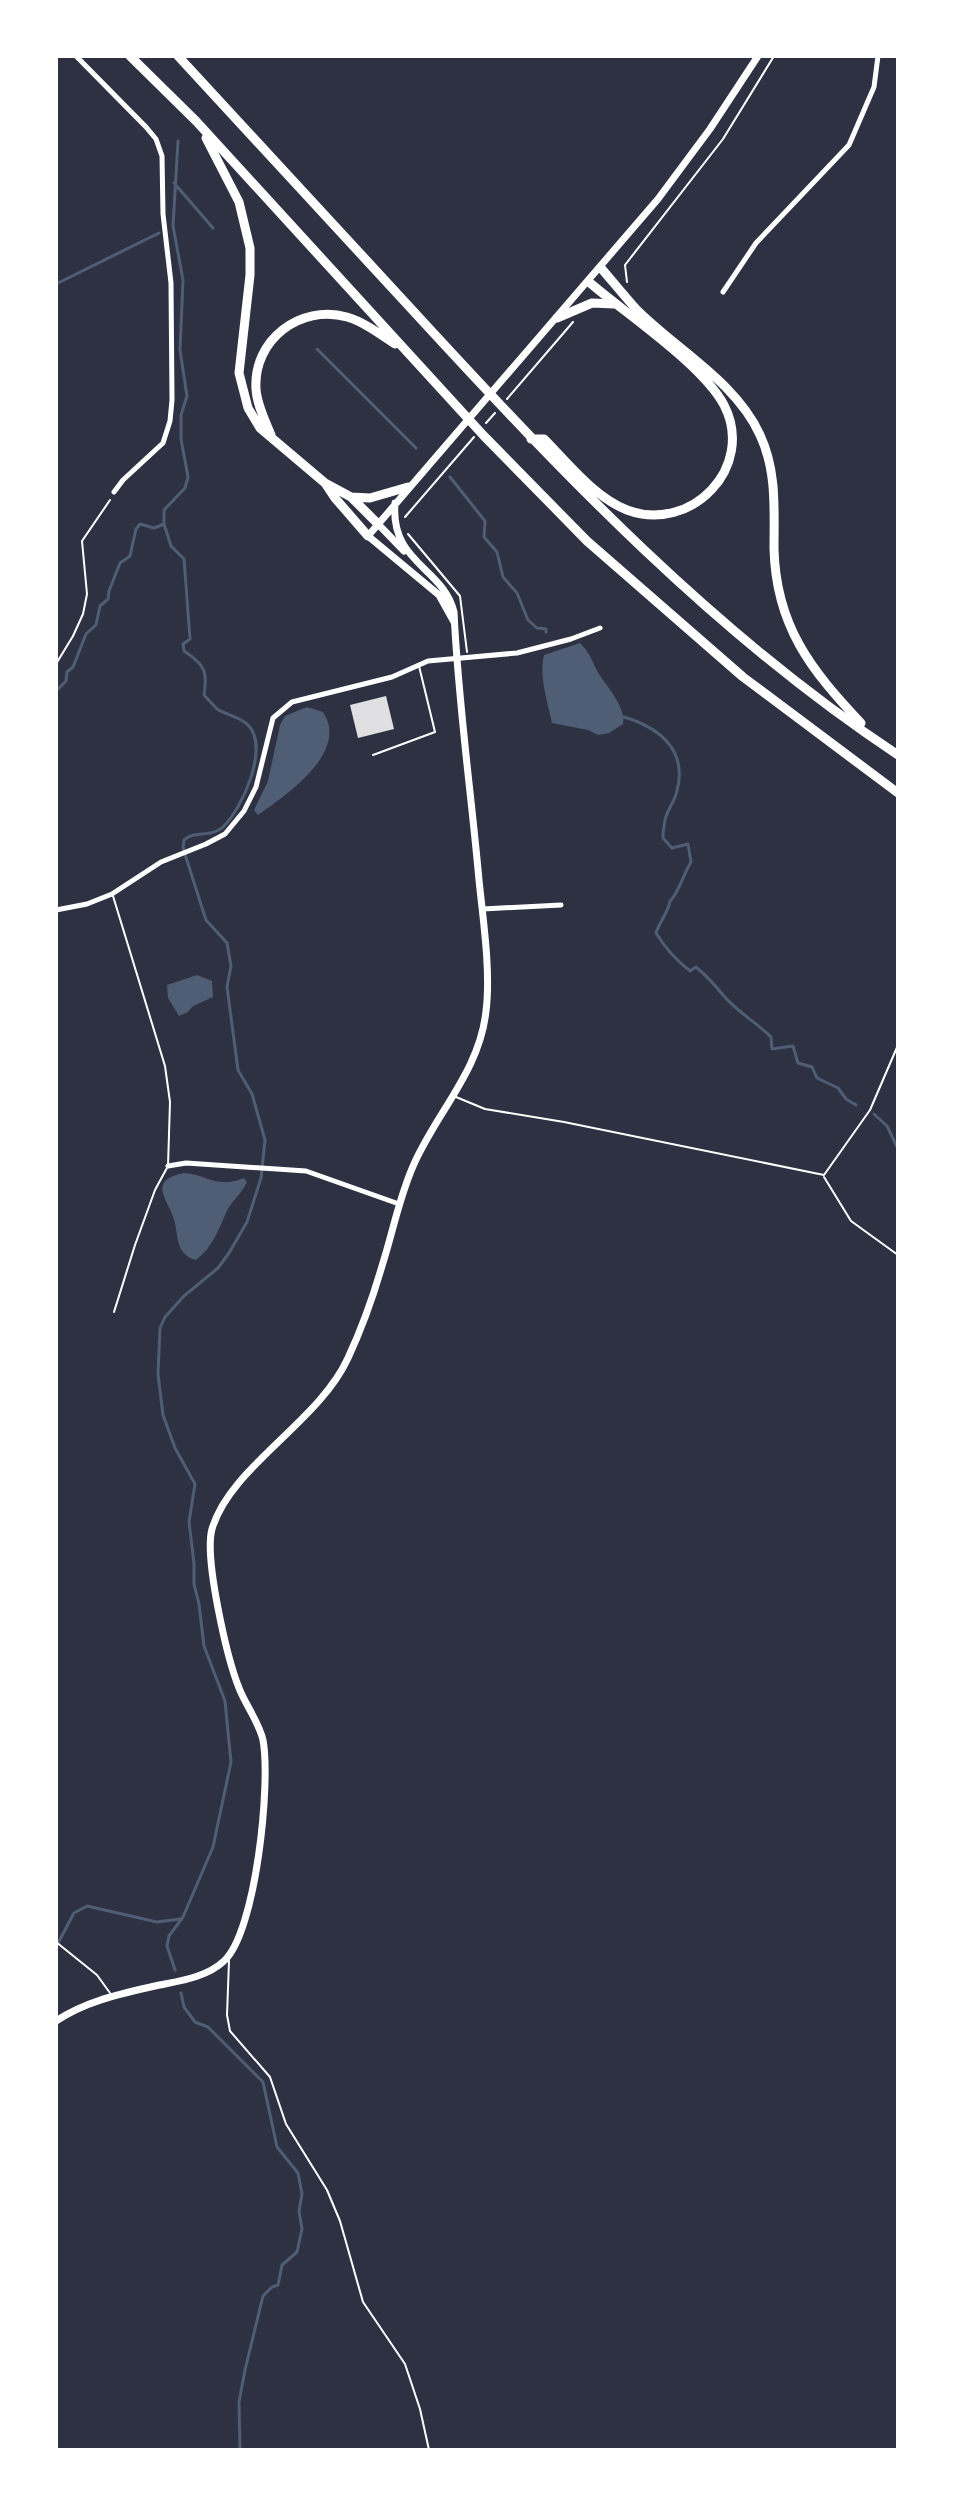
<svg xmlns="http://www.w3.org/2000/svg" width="954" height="2506" viewBox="0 0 954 2506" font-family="Lora,serif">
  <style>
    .water { fill: #4f5d75 }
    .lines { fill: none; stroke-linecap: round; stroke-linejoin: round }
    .stream { stroke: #4f5d75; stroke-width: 3 }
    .building { fill: #e0e0e3 }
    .path { stroke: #fff; stroke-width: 2 }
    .service { stroke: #fff; stroke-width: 2 }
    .minor { stroke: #fff; stroke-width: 5 }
    .secondary { stroke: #fff; stroke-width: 7 }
    .motorway { stroke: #fff; stroke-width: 9 }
  </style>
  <rect width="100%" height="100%" fill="#2d3142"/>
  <path class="water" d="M580,643C593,656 592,664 601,677C609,689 626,708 623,724L609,733L598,735L588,730L552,723C547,700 539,677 544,655Z
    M307,707L323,712C350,752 286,795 258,815L254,810L268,781L280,725L285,716Z
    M197,975L212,981L213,997L193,1006L188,1012L179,1016L168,998L167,985Z
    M184,1173C209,1175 216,1189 244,1178L247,1182C242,1194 231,1201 226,1213C218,1231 212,1248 196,1260C177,1255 178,1239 175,1223C171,1202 144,1181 184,1173Z"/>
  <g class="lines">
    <path class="stream" d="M174,183L213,228
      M56,284L159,233
      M317,349L416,448
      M450,477L485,521L484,537L497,552L503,577L517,593L528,620L537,628L546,629V632
      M56,691L66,681L67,672L73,667L86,634L96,625L100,606L108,599L109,591L120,563L130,556L136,529L140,524L154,528L164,524
      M620,716C658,726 688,749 677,791C675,801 667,810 665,820C664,826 663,832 663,838L672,848L688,844L691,862C684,873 678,894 670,901C668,913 660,921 656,933C665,948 676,960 690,971L696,967C708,977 714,984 723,995C736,1011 756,1022 771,1037L772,1049L793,1046L798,1063L812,1067L817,1078L838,1088L846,1099L856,1105
      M874,1114L887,1126L898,1149
      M56,1947L74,1913L87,1906L157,1922L180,1919
      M175,1970L167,1946L169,1936L183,1917L213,1847L231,1762L225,1701L204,1646L199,1604L194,1584V1563L189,1522L195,1484L175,1448L163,1415L158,1374L160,1328L165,1317L184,1296L218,1268L229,1253L247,1222L261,1178L265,1140L252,1094L238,1070L227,987L231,966L227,943L206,920L183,848L184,840C194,830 211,838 223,827C242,809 269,749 249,726C240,716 228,716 217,709C213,705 208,699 204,695C208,671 204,664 184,651L183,644L190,639L184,559L171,546L164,524V510L185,488L188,477L181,439V415L187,396L180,350L183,280L173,226L178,141
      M181,1993L184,2007L195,2022L208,2027L263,2082L277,2147L298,2173L302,2194L299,2211L302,2229L297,2252L282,2265L278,2285L272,2287L263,2296L245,2370L239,2402L240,2450"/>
  </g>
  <path class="building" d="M386,696L394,729L358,738L350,705Z"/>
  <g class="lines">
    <path class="path" d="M627,282L625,265L723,139L774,56
      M507,399L573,322
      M486,423L495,413
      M405,517L474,437
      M408,534L460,596L467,652
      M56,664L73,636L83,614L87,594L82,541L110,500"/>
    <path class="service" d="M373,755L435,732L419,666
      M113,896L165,1066L170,1102L168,1166L155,1190L135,1245L114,1312
      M456,1097L485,1109L564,1122L824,1175L870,1110L898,1045
      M824,1177L851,1221L898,1255
      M56,1942L97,1975L110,1993
      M229,1961L227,2015L230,2031L270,2077L286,2124L327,2190L340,2221L363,2302L405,2364L420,2409L429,2450"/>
    <path class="minor" d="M76,56L146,127L156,139L162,156L163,214L171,283L172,400L170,421L163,443L123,480L114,492
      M723,292L756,243L849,145L874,87L878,56
      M483,909L561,905
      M56,910L87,904L112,894L161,862L206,844L225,834L244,811L256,787L273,718L292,702L392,677L428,661L517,653L571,639L600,628
      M168,1166L186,1163L306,1171L399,1204"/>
    <path class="secondary" d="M378,524L404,551
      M454,622L439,595L368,536L658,199L710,129L758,56
      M56,2021C86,2001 120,1994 155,1986C178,1981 206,1978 224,1961C256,1932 271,1783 263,1740C259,1722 246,1706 239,1688C227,1658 204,1558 212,1529C230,1467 319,1422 348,1358C362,1328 373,1297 382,1266C393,1232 399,1197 414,1164C437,1112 480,1070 486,1011C491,972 483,919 479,880C471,791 458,701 454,612C443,567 390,563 395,503"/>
    <path class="motorway" d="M130,56L196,121L484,436L587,541L743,677L898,793
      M178,56C257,142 337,228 416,314C564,475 715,634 898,755
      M206,138L239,202L250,248V275L239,373L248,408L260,428L325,483L351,497L378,524
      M601,268C613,282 625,297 637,310C677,350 736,382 760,435C777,471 774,510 774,549C776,626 811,670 861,723
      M557,318L592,303L614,304
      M271,435C265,420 257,405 256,389C253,340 300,304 347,317C364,322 380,334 395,344
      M531,439H544C568,463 594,497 627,510C691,534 756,467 724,405C702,364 626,314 589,282
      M325,483L335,498L368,536
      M351,497L370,498L408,487"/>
  </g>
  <rect width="954" height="2506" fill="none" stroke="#ffffff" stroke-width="116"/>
</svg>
